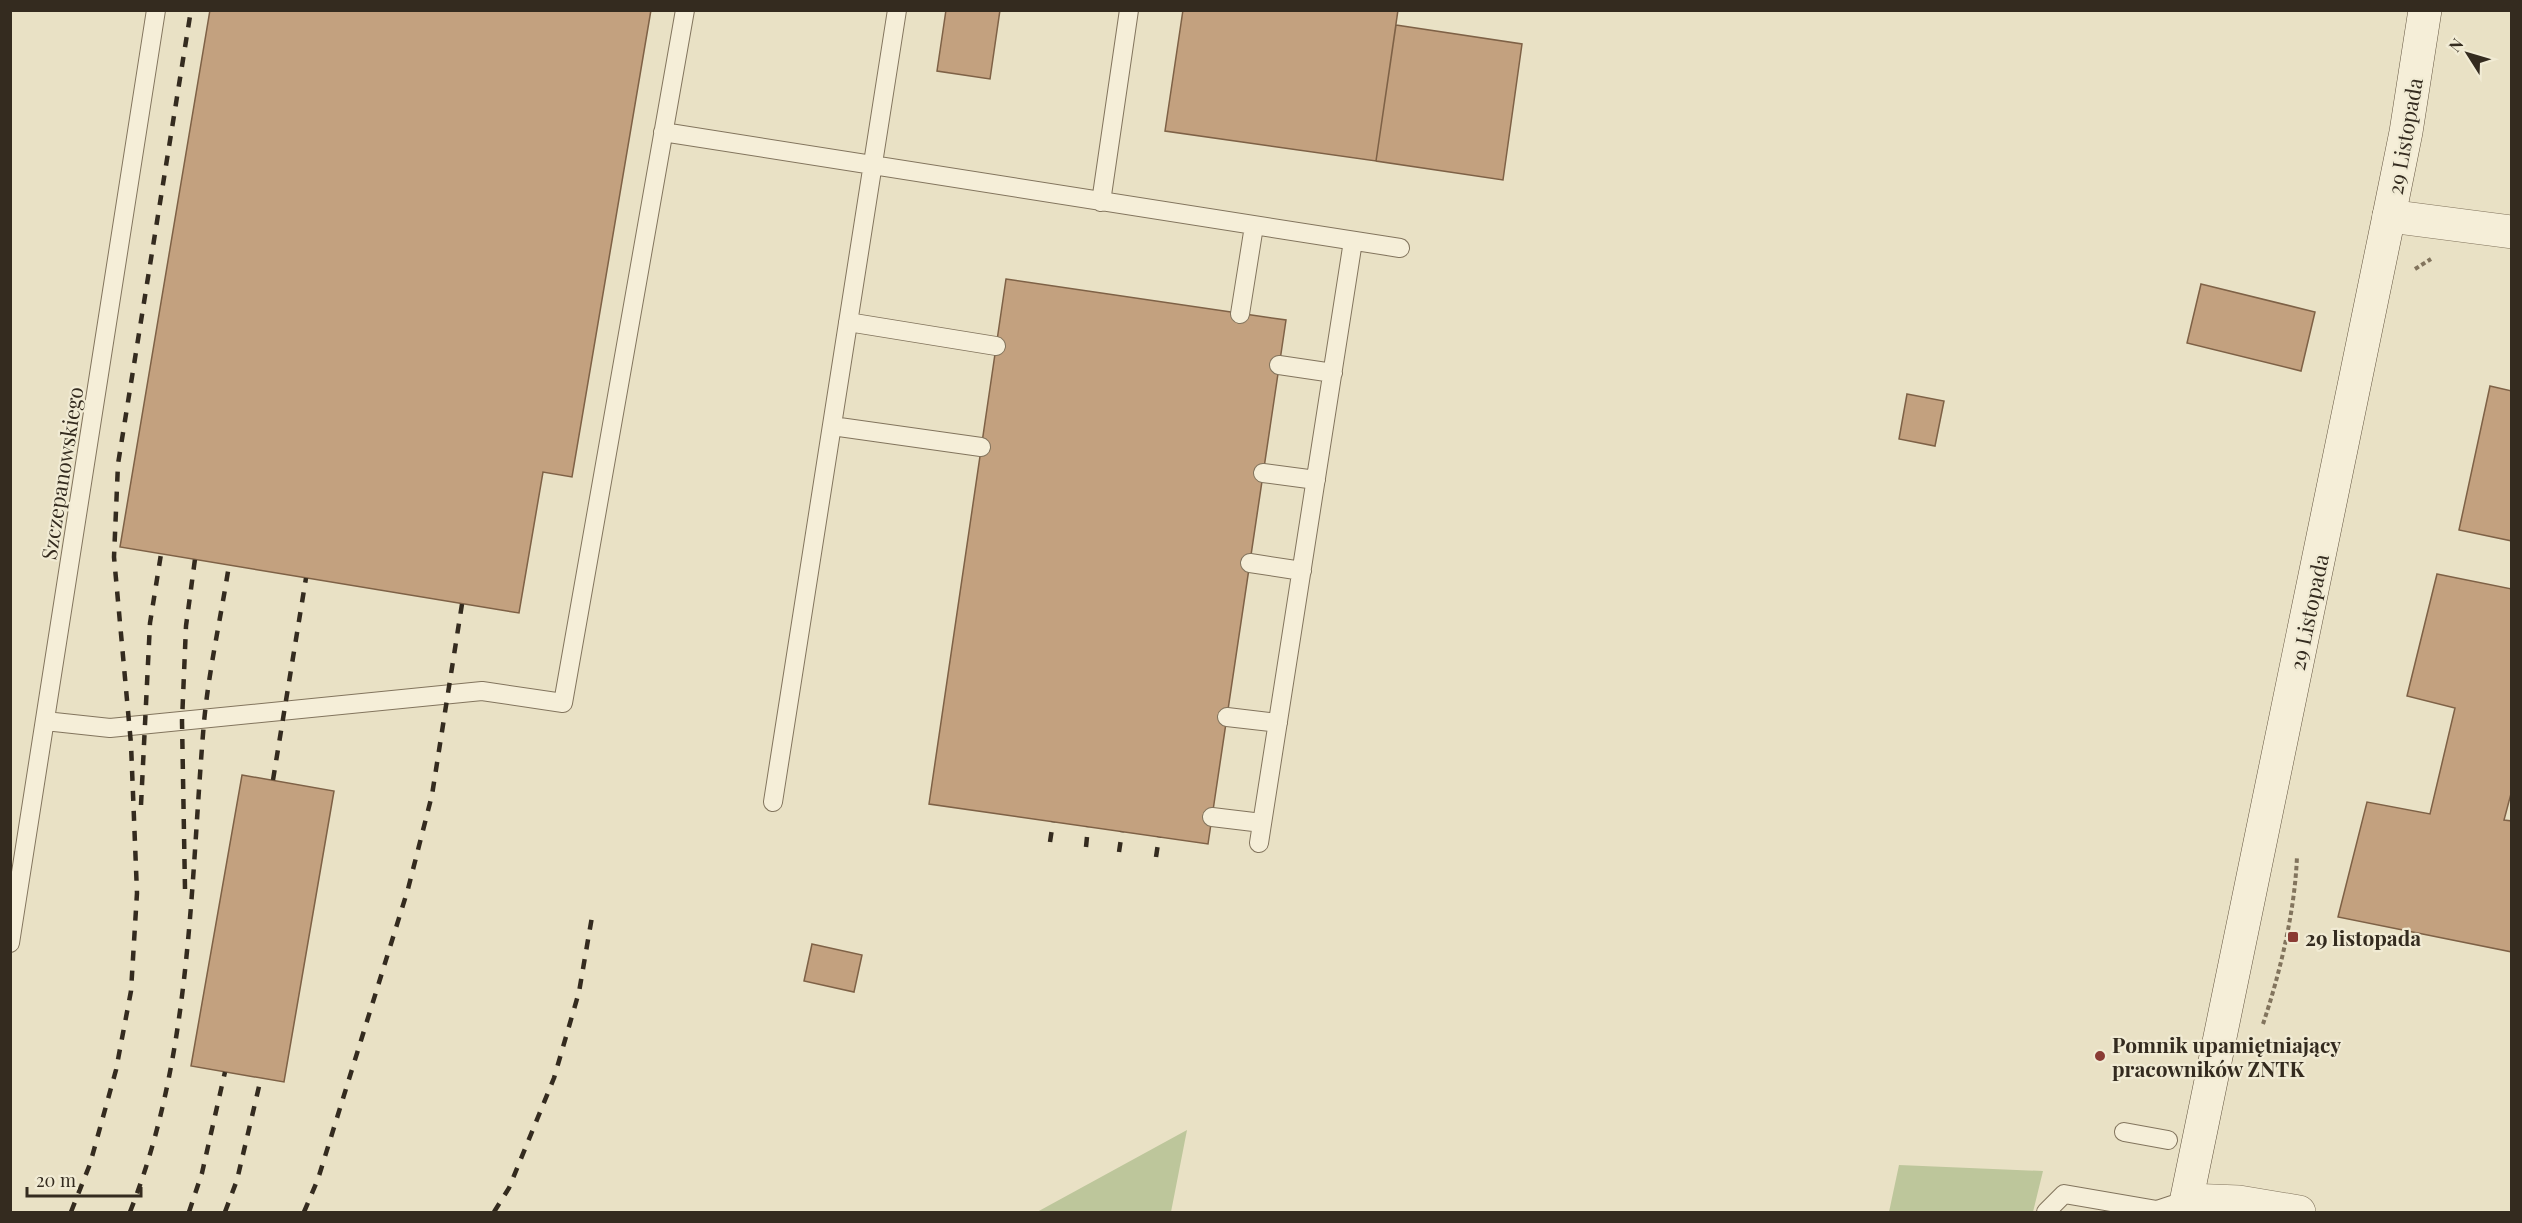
<svg xmlns="http://www.w3.org/2000/svg" width="2522" height="1223" viewBox="0 0 2522 1223" font-family="'Playfair Display',serif">
  <style>
    .green { fill: #bdc69b }
    .building { fill: #c3a17f; stroke: #7e6146; stroke-width: 1.5 }
    .lines { fill: none; stroke-linecap: round; stroke-linejoin: round }
    .lane-casing { stroke: #82745d; stroke-width: 20 }
    .street-casing { stroke: #82745d; stroke-width: 34 }
    .secondary-casing { stroke: #645540; stroke-width: 34 }
    .path { stroke: #82745d; stroke-width: 4; stroke-dasharray: 4.5 3; stroke-linecap: butt }
    .lane { stroke: #f5eed8; stroke-width: 18 }
    .street { stroke: #f5eed8; stroke-width: 33 }
    .secondary { stroke: #f5eed8; stroke-width: 33 }
    .rail { stroke: #342b1f; stroke-width: 4.5; stroke-dasharray: 10 10; stroke-linecap: butt }
    .poi-dot { fill: #8a3b34; stroke: #f1ebd4; stroke-width: 2 }
    .labels { text-anchor: middle; dominant-baseline: central; stroke-width: 4.5; stroke-linejoin: round; paint-order: stroke }
    .street-label { font-size: 21px; fill: #342b1f; stroke: #f1ebd4 }
    .poi-label { font-size: 21px; font-weight: bold; fill: #342b1f; stroke: #f1ebd4; text-anchor: start }
  </style>
  <rect width="100%" height="100%" fill="#e9e1c5"/>
  <path class="green" d="M1187,1130L1171,1212H1037Z
    M1899,1165L2043,1171L2033,1212H1889Z"/>
  <path class="building" d="M210,10H651L572,477L543,472L519,613L120,547Z
    M946,10H1000L990,79L937,71Z
    M1183,10H1398L1376,161L1165,131Z
    M1396,25L1522,44L1503,180L1376,161Z
    M1006,279L1286,320L1208,844L929,804Z
    M2201,284L2315,312L2301,371L2187,343Z
    M2490,386L2512,391V541L2459,530Z
    M1907,394L1944,401L1935,446L1899,439Z
    M2437,574L2512,589V790L2504,820L2512,821V952L2338,917L2367,802L2430,814L2455,708L2407,696Z
    M242,775L334,791L284,1082L191,1066Z
    M812,944L862,955L854,992L804,981Z"/>
  <g class="lines">
    <defs>
      <path id="lane" d="M663,132L1400,248
        M1101,202L1129,10
        M1240,314L1254,226
        M848,322L996,346
        M1279,365L1333,373
        M832,426L981,447
        M1263,473L1316,480
        M1250,563L1302,571
        M1227,717L1278,723
        M45,721L110,728L482,691L563,703L685,10
        M773,802L897,10
        M1212,817L1262,823
        M1259,843L1353,241
        M10,943L156,10
        M2124,1132L2168,1140
        M2046,1212L2064,1194L2157,1210L2187,1200"/>
      <path id="street" d="M2389,216L2512,232
        M2187,1200L2239,1202L2299,1212"/>
      <path id="secondary" d="M2184,1212L2389,216L2406,132L2425,10"/>
    </defs>
    <use href="#lane" class="lane-casing"/>
    <use href="#street" class="street-casing"/>
    <use href="#secondary" class="secondary-casing"/>
    <path class="path" d="M2415,269L2431,259
      M2263,1024C2280,973 2295,911 2297,856"/>
    <use href="#lane" class="lane"/>
    <use href="#street" class="street"/>
    <use href="#secondary" class="secondary"/>
    <path class="rail" d="M273,780L306,578
      M141,805L150,623L161,554
      M1050,842L1053,822
      M1086,847L1088,827
      M1119,852L1122,832
      M1156,857L1159,837
      M185,889L182,721L186,626L195,559
      M71,1212L90,1164L116,1070L131,991L137,893L131,744L114,557L118,464L191,10
      M130,1212C192,1055 190,888 204,722C209,669 221,617 229,565
      M189,1212L202,1173L225,1072
      M225,1212L237,1180L261,1078
      M304,1212L318,1179L408,889L432,795L462,604
      M494,1212L509,1188L554,1078L579,992L593,911"/>
  </g>
  <g class="poi-dot">
    <rect x="2287" y="931" width="12" height="12" rx="3"/>
    <circle cx="2100" cy="1056" r="6"/>
  </g>
  <g class="labels">
    <g class="street-label">
      <text transform="translate(2404 136) rotate(-80)">29 Listopada</text>
      <text transform="translate(61 473) rotate(-81)">Szczepanowskiego</text>
      <text transform="translate(2308 612) rotate(-78)">29 Listopada</text>
    </g>
    <g class="poi-label">
      <text x="2305" y="937">29 listopada</text>
      <text x="2112" y="1044">Pomnik upamiętniający<tspan x="2112" dy="24">pracowników ZNTK</tspan></text>
    </g>
  </g>
  <rect width="2522" height="1223" fill="none" stroke="#342b1f" stroke-width="24"/>
  <g transform="translate(2468 54) rotate(307)" stroke="#f1ebd4" stroke-width="4.5" paint-order="stroke">
  <path d="M0-4.5L10 22L0 15L-10 22Z" fill="#342b1f"/>
  <text y="-9" font-size="16" font-weight="bold" text-anchor="middle" fill="#342b1f">N</text>
  </g>
  <path d="M27 1187v9h114v-9" fill="none" stroke="#342b1f" stroke-width="3"/>
  <text x="36" y="1187" font-size="18" fill="#342b1f" stroke="#f1ebd4" stroke-width="4.5" paint-order="stroke">20 m</text>
</svg>
